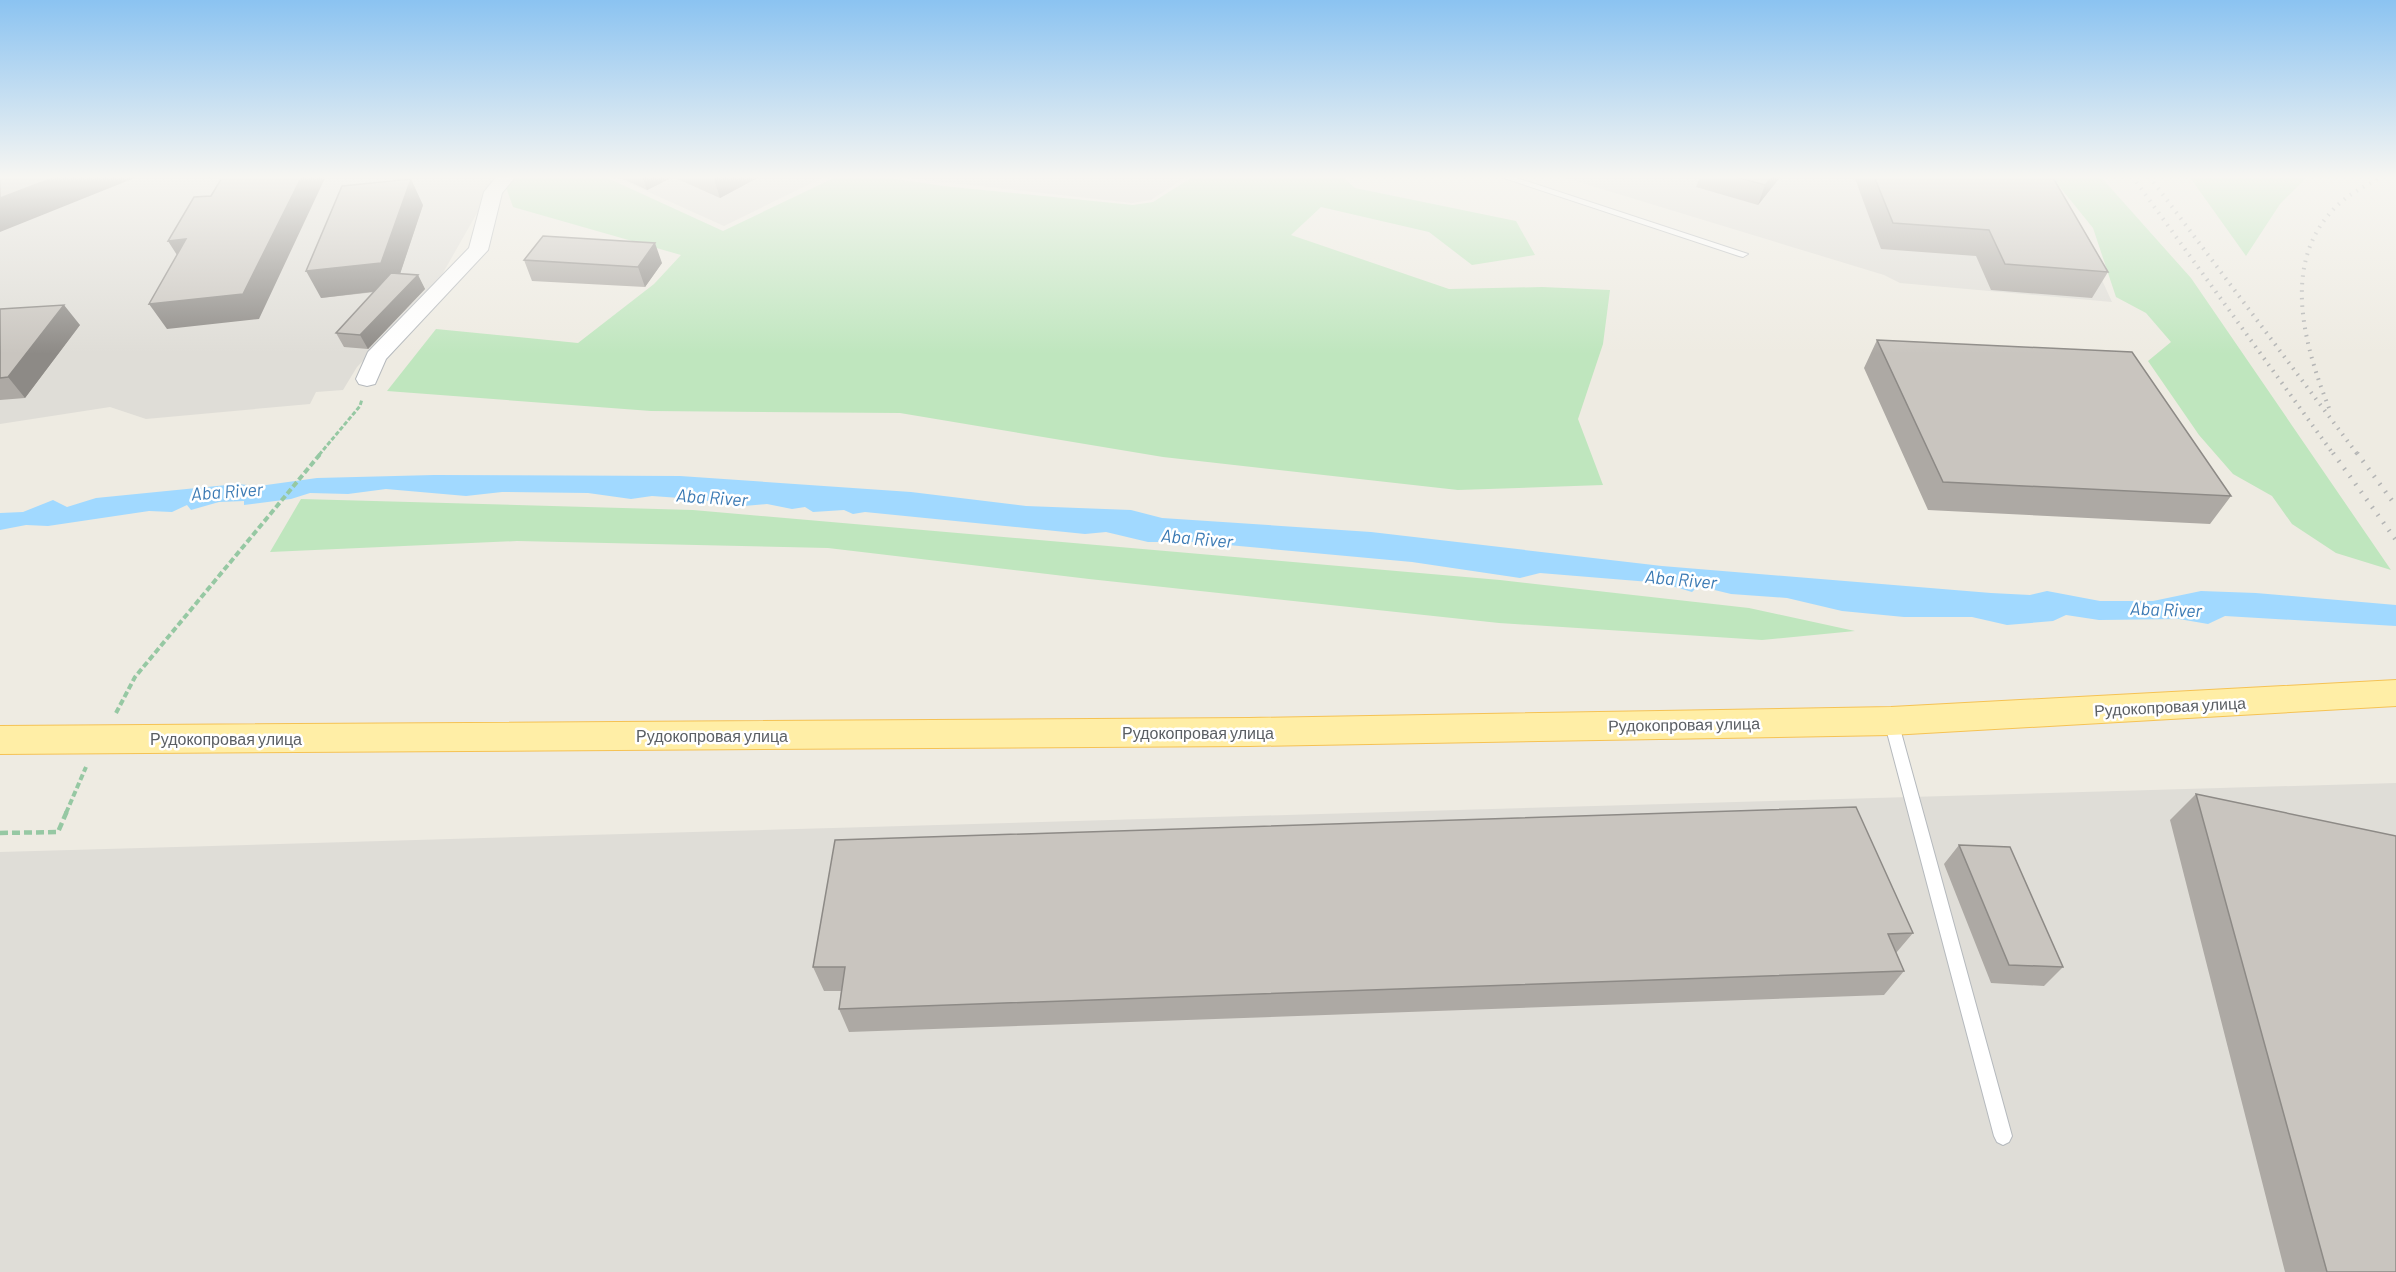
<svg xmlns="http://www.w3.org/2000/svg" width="2396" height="1272" viewBox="0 0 2396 1272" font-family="Barlow,sans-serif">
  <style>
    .industrial { fill: #dfddd7 }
    .green { fill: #bfe6be }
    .water { fill: #a1d9ff }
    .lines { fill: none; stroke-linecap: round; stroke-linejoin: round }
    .service-casing { stroke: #b5b9bd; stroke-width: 2 }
    .minor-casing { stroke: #b5b9bd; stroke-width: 2 }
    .primary-casing { stroke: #f5c254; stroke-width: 2 }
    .path-far2 { stroke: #96c8a3; stroke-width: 3; stroke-dasharray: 4.5 2; stroke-linecap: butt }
    .path-far1 { stroke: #96c8a3; stroke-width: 4; stroke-dasharray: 6 3; stroke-linecap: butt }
    .path { stroke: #96c8a3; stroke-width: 4.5; stroke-dasharray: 8 4; stroke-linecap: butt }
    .service { fill: #fff; fill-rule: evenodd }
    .minor { fill: #fff; fill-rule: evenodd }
    .primary { fill: #ffeea6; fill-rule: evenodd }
    .rail-far1 { stroke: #b4b5b5; stroke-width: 4; stroke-dasharray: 1.5 6; stroke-linecap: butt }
    .rail { stroke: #b4b5b5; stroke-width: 4.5; stroke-dasharray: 1.5 8; stroke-linecap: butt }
    .wall { fill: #ada9a4 }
    .shaded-wall { fill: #8d8a86 }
    .building { fill: #c9c5bf; stroke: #8d8a86; stroke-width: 1.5 }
    .labels { text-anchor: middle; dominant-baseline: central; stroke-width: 5; stroke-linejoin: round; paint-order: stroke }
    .street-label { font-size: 16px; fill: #5b5f64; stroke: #fff }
    .water-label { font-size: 18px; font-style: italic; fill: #3b7ab4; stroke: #fff }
  </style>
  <rect width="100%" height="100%" fill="#eeebe2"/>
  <path class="industrial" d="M0,176H498L435,287L357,367L343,390L316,392L310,404L146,419L110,407L0,424Z
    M613,176H826L724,226Z
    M889,176H1188L1151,200L1132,203Z
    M1559,176H2041L2077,225L2112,302L1900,283L1884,275Z
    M2396,783V1272H0V852Z"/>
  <path class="green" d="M518,176H603L723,231L838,176H876L943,186L1133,205L1153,202L1194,176H1341L1355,188L1516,221L1535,255L1472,265L1429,232L1321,207L1291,235L1449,289L1542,287L1610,290L1603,344L1578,419L1603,485L1458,490L1163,457L900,413L651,411L387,391L436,329L578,343L654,284L681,255L513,207L506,187Z
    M2051,176H2100L2191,278L2391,570L2336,553L2292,524L2272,496L2233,474L2199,435L2148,361L2171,342L2146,313L2116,297L2093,228Z
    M2189,176H2308L2280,204L2246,256Z
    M301,499L693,510L1500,580L1749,608L1855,631L1762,640L1499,623L1089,579L828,548L517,541L270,552Z"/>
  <path class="water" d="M434,475L680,476L911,492L1026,506L1131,510L1162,518L1371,532L1662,566L1991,593L2030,595L2047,591L2100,601H2153L2201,591L2256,593L2396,605V626L2225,616L2208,624L2179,619L2099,620L2066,615L2053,621L2007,625L1972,617H1904L1842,611L1787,598L1731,594L1698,586L1692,592L1662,583L1540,573L1520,578L1412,562L1195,542H1148L1106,532L1085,534L865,512L853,514L844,510L813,512L805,507L792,509L767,504L744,506L694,499L652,496L631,499L588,493L502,492L466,496L386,489L348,494L310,493L291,499L244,505V501L219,502L191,510L187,505L172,512L149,511L48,526L26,525L0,530V513L23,512L53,500L67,507L96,498L237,484L259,486L317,478Z"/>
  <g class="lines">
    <defs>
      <path id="service" d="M1498,176H1511L1748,254L1743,257L1739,256Z
        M1891,715L1896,717L1898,721L2012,1136L2009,1142L2003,1145L1997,1142L1994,1136L1884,721L1886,717Z"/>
      <path id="minor" d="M497,176H516L502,193L488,250L386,359L375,384L367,386L359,384L356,379L368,352L469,248L484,192Z"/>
      <path id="primary" d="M2396,680V706L1891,735L1249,746L0,754V726L1249,718L1891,707Z"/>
    </defs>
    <use href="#service" class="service-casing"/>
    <use href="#minor" class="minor-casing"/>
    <use href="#primary" class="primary-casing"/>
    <path class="path-far2" d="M319,455L360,406L362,399"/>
    <path class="path-far1" d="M116,713L135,677L321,453
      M66,813L86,767"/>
    <path class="path" d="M0,833L58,832L67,811"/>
    <use href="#service" class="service"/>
    <use href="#minor" class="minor"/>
    <use href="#primary" class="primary"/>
    <path class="rail-far1" d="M2132,176L2334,455
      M2149,176L2358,455
      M2329,408C2303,342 2279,257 2341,202C2354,191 2369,184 2384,176"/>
    <path class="rail" d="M2333,453L2396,540
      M2357,453L2396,506"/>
  </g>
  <path class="wall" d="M617,176H761L720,198L673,177L647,190Z
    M1700,176H1781L1758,205L1696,187Z
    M1854,176H2052L2108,272L2092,298L1991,290L1976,256L1881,249Z
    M423,205L400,274L418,275L425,289L368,349L344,347L336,333L375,292L321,298Z
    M524,260L662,263L645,287L532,281Z
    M0,309L80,325L25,398L0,400Z
    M1877,340L2231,496L2210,524L1928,510L1864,368Z
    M2196,794L2396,1272H2285L2170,820Z
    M1959,845L2063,967L2044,986L1991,983L1944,864Z
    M1913,933L1896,953L1904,971L1884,995L849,1032L839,1009L841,991H824L813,967Z"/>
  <path class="shaded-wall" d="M58,176H136L137,177L0,232V198Z
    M207,176H232L208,178Z
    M302,176H326L259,319L167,329L149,304Z
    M642,176H672L673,177L647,190Z
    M713,176H761L720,198Z
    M1773,176H1781L1758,205L1765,185Z
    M411,179L423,205L395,289L321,298L306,271Z
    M186,239L184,266L168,241Z
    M655,243L662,263L645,287L638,267Z
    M418,275L425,289L368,349L360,335Z
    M64,305L80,325L25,398L8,377Z"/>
  <path class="building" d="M0,176H58L0,198Z
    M223,176H302L243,294L149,304L186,239L168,241L194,197L211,196Z
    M1732,176H1773L1765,185Z
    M1874,176H2052L2108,272L2005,264L1989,230L1893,223Z
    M411,179L381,263L306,271L342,186Z
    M543,236L655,243L638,267L524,260Z
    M391,273L418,275L360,335L336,333Z
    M64,305L8,377L0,378V309Z
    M1877,340L2132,352L2231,496L1943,482Z
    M2196,794L2396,836V1272H2327Z
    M1856,807L1913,933L1888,934L1904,971L839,1009L845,967H813L835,840Z
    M1959,845L2010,847L2063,967L2009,965Z"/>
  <linearGradient id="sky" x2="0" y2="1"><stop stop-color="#8bc3f1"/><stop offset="0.5" stop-color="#f7f6f2"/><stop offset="1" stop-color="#f7f6f2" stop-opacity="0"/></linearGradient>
  <rect width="2396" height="354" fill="url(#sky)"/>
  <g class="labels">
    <g class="street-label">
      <text transform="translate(2170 706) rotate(-3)">Рудокопровая улица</text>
      <text transform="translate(1684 724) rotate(-1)">Рудокопровая улица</text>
      <text x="1198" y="732">Рудокопровая улица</text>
      <text x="712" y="735">Рудокопровая улица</text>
      <text x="226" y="738">Рудокопровая улица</text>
    </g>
    <g class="water-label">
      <text transform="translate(227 491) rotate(-4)">Aba River</text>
      <text transform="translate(712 497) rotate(4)">Aba River</text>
      <text transform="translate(1197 538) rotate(5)">Aba River</text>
      <text transform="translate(1681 579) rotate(5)">Aba River</text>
      <text transform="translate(2166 609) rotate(2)">Aba River</text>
    </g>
  </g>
</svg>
